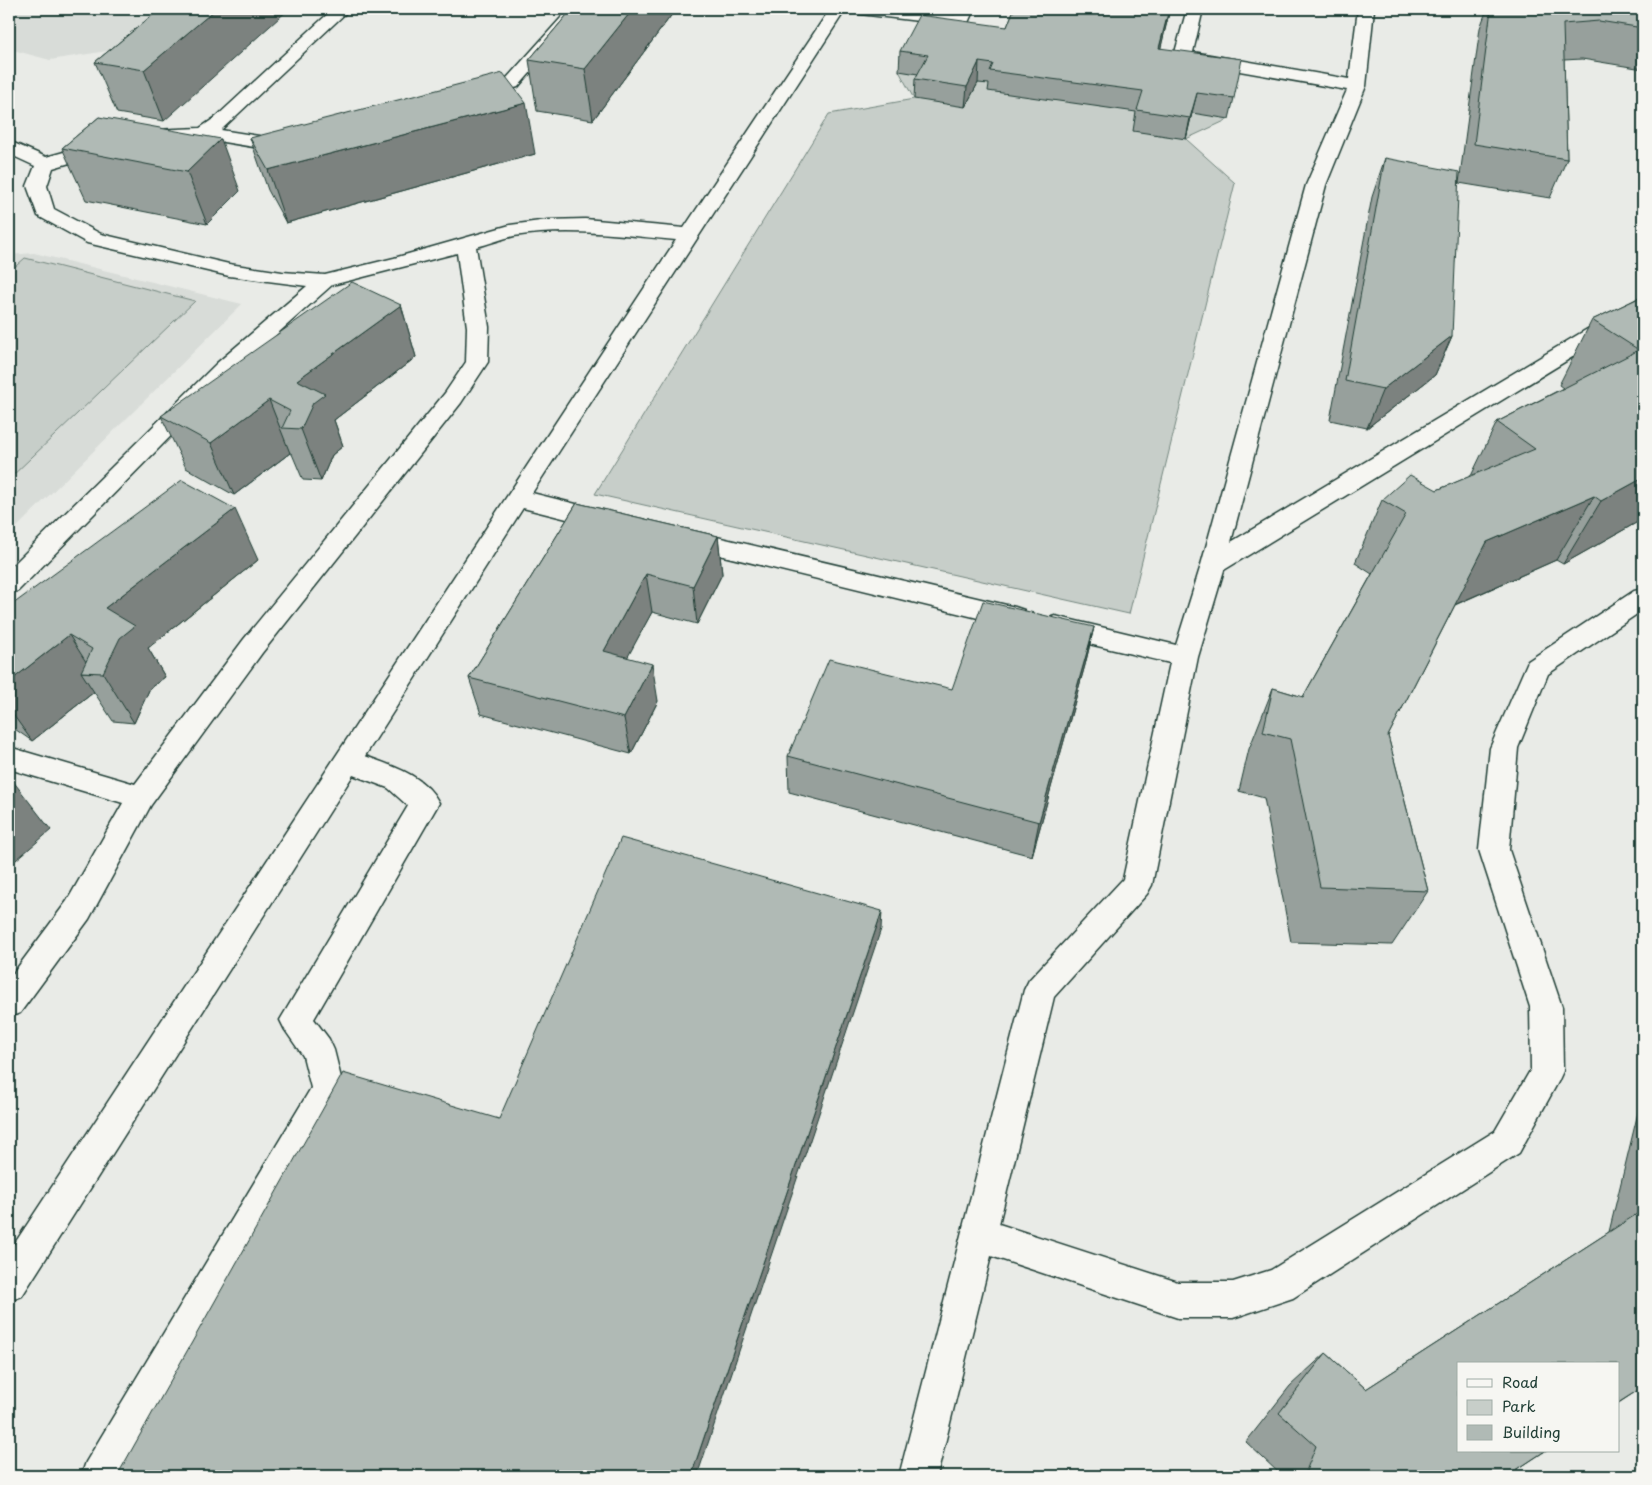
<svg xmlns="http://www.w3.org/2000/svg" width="1652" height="1485" viewBox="0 0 1652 1485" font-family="'Playpen Sans',sans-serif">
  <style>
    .built { fill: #d8dcd8 }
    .green { fill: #c7cec9; stroke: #73867e }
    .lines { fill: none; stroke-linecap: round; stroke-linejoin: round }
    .minor-casing { stroke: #1f3d34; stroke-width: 3 }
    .minor { fill: #f6f6f2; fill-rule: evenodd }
    .wall { fill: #97a09c; stroke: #1f3d34 }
    .shaded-wall { fill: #7b827f; stroke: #1f3d34 }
    .building { fill: #b0bab5; stroke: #1f3d34 }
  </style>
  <rect width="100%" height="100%" fill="#e9ebe7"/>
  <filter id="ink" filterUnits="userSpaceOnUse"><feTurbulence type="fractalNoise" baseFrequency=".02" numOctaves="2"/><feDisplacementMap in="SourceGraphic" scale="10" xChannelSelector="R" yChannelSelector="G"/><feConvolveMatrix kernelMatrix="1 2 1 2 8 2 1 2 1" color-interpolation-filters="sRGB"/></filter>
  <g filter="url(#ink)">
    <path class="built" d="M9,9H173L107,51L50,60L9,49Z
      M34,253L242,304L9,535V255Z"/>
    <path class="green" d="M1170,9L1156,68L1229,119L1186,139L1235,183L1129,614L595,494L829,114L914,99L899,71L917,35L1005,47Z
      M25,258L195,301L9,479V272Z"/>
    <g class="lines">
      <defs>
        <path id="minor" d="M333,9H350L221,130L278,139L295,140L297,144L295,148L278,151L205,139L153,142L146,140L144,136L146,132L153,130L200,128L216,117Z
          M569,9H586L518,87L474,100L468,99L465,95L468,91L506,79Z
          M830,9H846L532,493L616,514L619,520L616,526L607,529L523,508L365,756C392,766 425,775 439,803L314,1019L329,1039L334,1050L344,1090L121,1476H81L86,1462L311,1088L303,1056L285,1030L280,1020L408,806L388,788L353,775L22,1296L9,1301V1252L676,240C622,235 568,227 514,236C501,239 489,244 476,247L489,327L488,362L461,403L262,653L151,805L89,919L20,1013L9,1017V979L67,901L123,803L9,769V747L135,784L244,639L445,393L466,362L467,327L457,253L332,285L233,373L18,591L9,593V569L217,363L307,286L229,276L87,243L38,216L27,186L35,166L9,154V141L46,157L103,141L110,143L112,147L110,151L53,168L47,186L54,209L101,234L229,264L282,272L325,275L394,258L510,225L548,220L585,219L684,228Z
          M852,9H900L955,15L958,9H974L967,25L961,26L860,14L854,13Z
          M1187,9H1203L1193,52L1349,79L1358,9H1374L1366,86L1326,185L1231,542L1636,300L1643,299V314L1224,570L1198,657L1152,885L1147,894L1054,997L999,1224L1178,1282H1233L1271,1270L1495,1131L1531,1069L1530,1007L1479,850L1490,748L1528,661L1634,591L1643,589V610L1548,674L1518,748L1509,850L1562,1007L1563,1071L1558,1082L1519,1153L1293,1298L1233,1318H1178L991,1256L937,1476H899L1024,990L1029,980L1123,879L1170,663L1055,636L1046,633L1042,626L1046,619L1055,616L1176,645L1201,565L1306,185L1347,90L1177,60L1174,56Z
          M683,529L1015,607L1024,610L1028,617L1024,624L1015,627L674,544L671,538L674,532Z"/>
      </defs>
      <use href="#minor" class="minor-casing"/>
      <use href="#minor" class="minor"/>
    </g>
    <path class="wall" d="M160,9L164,121L117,113L95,62Z
      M572,9H676L593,120L537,111L529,60Z
      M1014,9H1170L1160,48L1234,98L1229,119L1192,113L1186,139L1133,131L1136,112L988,91L989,84L978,83L965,107L914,99L915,79L918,74L899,71L900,51L1007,27Z
      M1487,9H1643V69L1582,59L1564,60L1567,159L1550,198L1459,183L1480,28Z
      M99,117L240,191L207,224L86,200L62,148Z
      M250,138L535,154L286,223L268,190Z
      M1385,158L1452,336L1435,375L1367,428L1330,420L1372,197Z
      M1643,296V519L1563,564L1556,560L1455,605L1388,736L1428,891L1392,945L1291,942L1264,798L1239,791L1249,749L1273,688L1303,697L1372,574L1355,563L1382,500L1437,490L1471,476L1497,422L1563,388L1559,385L1592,320Z
      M401,305L416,357L334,420L343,446L332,455L321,481L303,480L292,454L290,453L234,495L186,468L161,416Z
      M577,503L718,536L722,574L697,624L652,612L627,657L658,701L631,754L481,714L469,678Z
      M258,560L148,648L165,677L150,688L134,723L113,721L94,692L32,741L9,725V607Z
      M1094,627L1085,665L1032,856L789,792L788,756L952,689Z
      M1643,1092V1387L1507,1476H1278L1279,1473L1246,1442L1290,1386L1326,1353L1366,1389L1609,1232Z"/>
    <path class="shaded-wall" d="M216,9H289L164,121L144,70Z
      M633,9H676L593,120L585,69Z
      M1169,9H1170L1156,68L1159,48Z
      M979,62L978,83L965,107L967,87Z
      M1197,93L1192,113L1186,139L1190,118Z
      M526,103L535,154L286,223L268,170Z
      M221,139L240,191L207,224L187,172Z
      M401,305L416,357L334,420L343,446L332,455L321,481L301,429L297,380Z
      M1452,336L1435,375L1367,428L1383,389Z
      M269,400L290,453L234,495L211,443Z
      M1643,478V519L1563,564L1601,501Z
      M1594,496L1556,560L1454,605L1487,542Z
      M235,509L258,560L148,648L165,677L150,688L134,723L103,673L105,608Z
      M718,536L722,574L697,624L693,586Z
      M646,574L652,612L611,688L604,651Z
      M1094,627L1085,665L1032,856L1039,822Z
      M69,635L93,673L81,672L94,692L32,741L9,709V682Z
      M652,664L658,701L631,754L624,718Z
      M9,776L51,830L9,866Z
      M882,911L881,929L697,1476H691Z"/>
    <path class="building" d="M160,9H216L144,70L95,62Z
      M572,9H633L585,69L529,60Z
      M1014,9H1169L1159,48L1242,59L1234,98L1197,93L1190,118L1137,110L1143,91L990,71L993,64L979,62L967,87L915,79L928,55L900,51L919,15L1007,27Z
      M1491,9H1643V28L1599,21L1563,24L1567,159L1474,144Z
      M503,73L526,103L268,170L250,138Z
      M99,117L221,139L187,172L62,148Z
      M1385,158L1459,172L1452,336L1383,389L1345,381Z
      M352,282L401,305L297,380L325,394L313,403L301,429L282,428L290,411L269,400L211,443L161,416Z
      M1643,296V478L1601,501L1594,496L1487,542L1388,736L1428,891L1320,887L1290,739L1263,732L1273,688L1303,697L1406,514L1382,500L1410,475L1437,490L1535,449L1497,422L1639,350L1592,320Z
      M182,480L235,509L105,608L135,626L120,638L103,673L81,672L92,649L69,635L9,682V607Z
      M577,503L718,536L693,586L646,574L604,651L652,664L624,718L469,678Z
      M983,601L1094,627L1039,822L788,756L829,659L952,689Z
      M621,838L882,911L691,1476H117L343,1073L499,1119Z
      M1643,1210V1387L1618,1403V1364H1458V1451H1545L1507,1476H1304L1316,1446L1279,1413L1326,1353L1366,1389Z"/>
  </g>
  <rect width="1652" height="1485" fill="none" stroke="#f6f6f2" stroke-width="30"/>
  <rect x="15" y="15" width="1622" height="1455" fill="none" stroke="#1f3d34" stroke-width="2" filter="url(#ink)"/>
  <rect x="1457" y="1362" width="162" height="90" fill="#f6f6f2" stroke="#a0aca6"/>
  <rect x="1467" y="1379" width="25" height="8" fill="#f6f6f2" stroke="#a0aca6"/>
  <text x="1502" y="1388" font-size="15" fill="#1f3d34">Road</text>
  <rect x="1467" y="1400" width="25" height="15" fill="#c7cec9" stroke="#a0aca6"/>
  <text x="1502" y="1412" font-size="15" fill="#1f3d34">Park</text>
  <rect x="1467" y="1425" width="25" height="15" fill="#b0bab5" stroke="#a0aca6"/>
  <text x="1502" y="1438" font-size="15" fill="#1f3d34">Building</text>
</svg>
